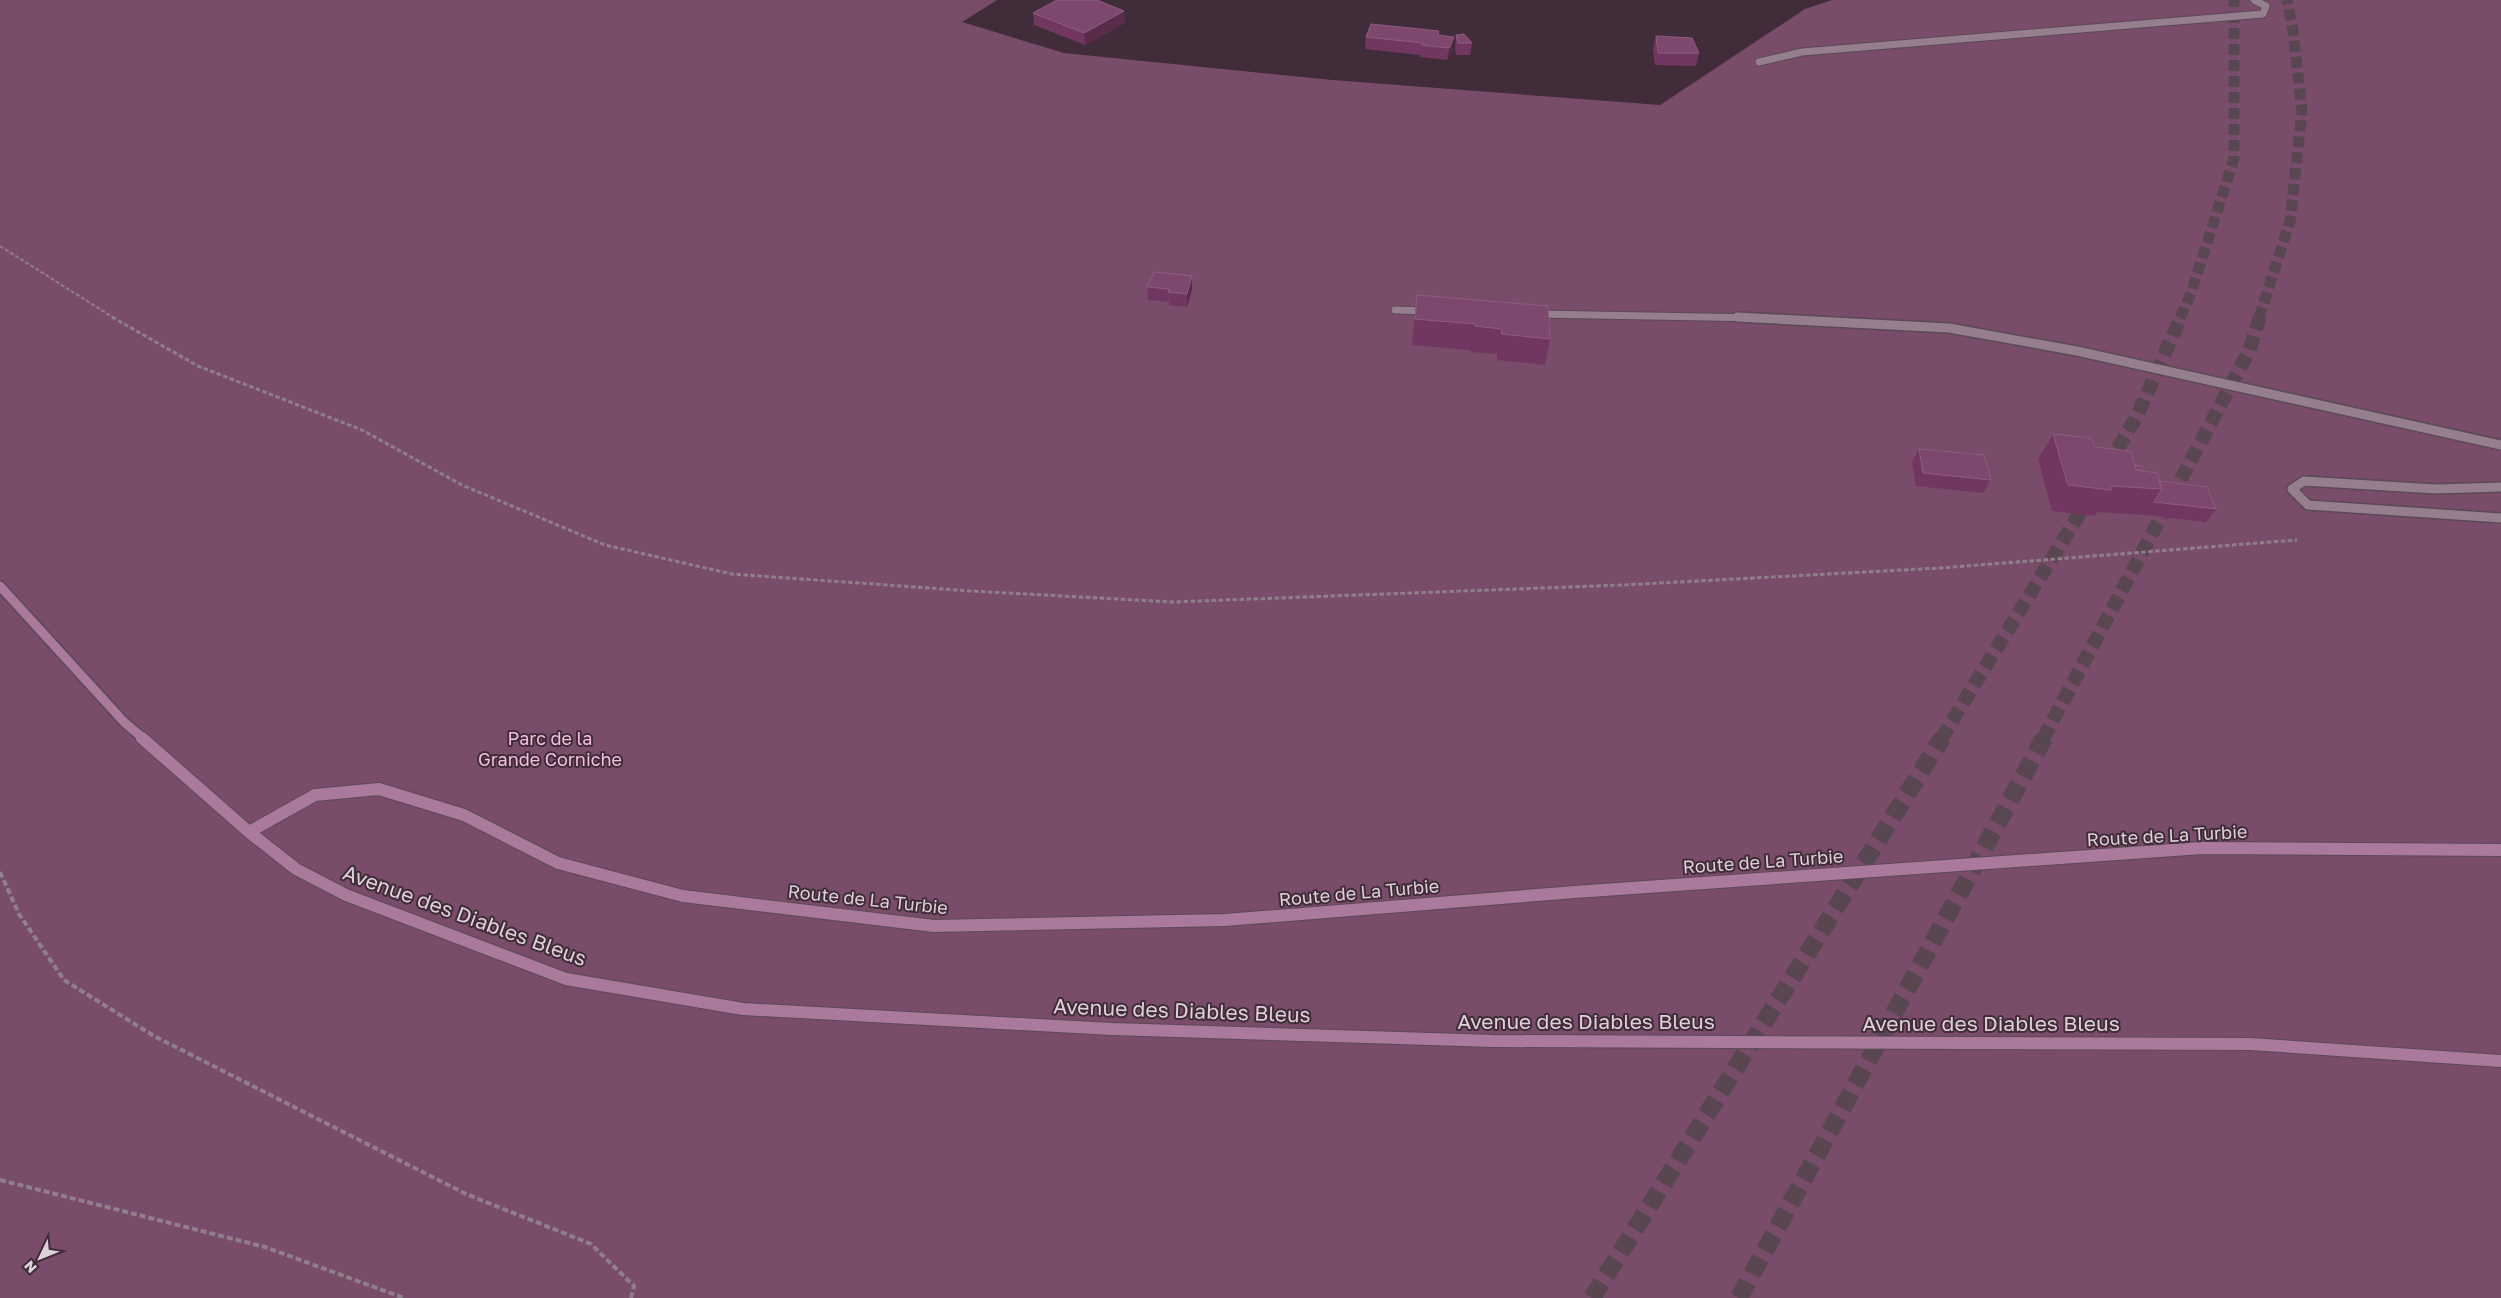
<svg xmlns="http://www.w3.org/2000/svg" width="2501" height="1298" viewBox="0 0 2501 1298" font-family="'Golos Text',sans-serif">
  <style>
    .green { fill: #794c6a }
    .lines { fill: none; stroke-linecap: round; stroke-linejoin: round }
    .motorway-tunnel-far2 { stroke: #584651; stroke-width: 11; stroke-dasharray: 11 5; stroke-linecap: butt }
    .motorway-tunnel-far1 { stroke: #584651; stroke-width: 14; stroke-dasharray: 14 7; stroke-linecap: butt }
    .motorway-tunnel { stroke: #584651; stroke-width: 18; stroke-dasharray: 18 9; stroke-linecap: butt }
    .service-far1-casing { stroke: #5a4a55; stroke-width: 9 }
    .service-casing { stroke: #5a4a55; stroke-width: 12 }
    .secondary-far1-casing { stroke: #5a4a55; stroke-width: 12 }
    .secondary-casing { stroke: #5a4a55; stroke-width: 14 }
    .path-far2 { stroke: #8f7f89; stroke-width: 2; stroke-dasharray: 4 2; stroke-linecap: butt }
    .path-far1 { stroke: #8f7f89; stroke-width: 3; stroke-dasharray: 4.5 2.5; stroke-linecap: butt }
    .path { stroke: #8f7f89; stroke-width: 4; stroke-dasharray: 6 3; stroke-linecap: butt }
    .service-far1 { stroke: #957e8d; stroke-width: 7 }
    .service { stroke: #957e8d; stroke-width: 9 }
    .secondary-far1 { stroke: #ab799b; stroke-width: 9 }
    .secondary { stroke: #ab799b; stroke-width: 12 }
    .wall { fill: #723761 }
    .shaded-wall { fill: #592c4c }
    .building { fill: #7e476e; stroke: #8d5d7f }
    .labels { text-anchor: middle; dominant-baseline: central; stroke-width: 4; stroke-linejoin: round; paint-order: stroke }
    .park-label { font-size: 18px; fill: #f7bde3; stroke: #402d39 }
    .street-label { font-size: 18px; fill: #ded1d9; stroke: #402d39 }
    .near-street-label { font-size: 21px; fill: #ded1d9; stroke: #402d39 }
  </style>
  <rect width="100%" height="100%" fill="#402d39"/>
  <path class="green" d="M0,0H997L962,22L1064,53L1332,80L1660,105L1805,9L1832,0H2501V1298H0Z"/>
  <g class="lines">
    <path class="motorway-tunnel-far2" d="M2180,318L2191,293L2234,159V0
      M2259,318L2290,221L2302,112L2293,31L2287,0"/>
    <path class="motorway-tunnel-far1" d="M2107,467L2137,416L2181,317
      M1941,739L2089,498
      M2043,739L2249,351L2260,317"/>
    <path class="motorway-tunnel" d="M1592,1298L1942,738
      M1739,1298L2044,738"/>
    <defs>
      <path id="service-far1" d="M1759,62L1802,52L2263,14L2266,6L2254,0
        M1395,310L1428,311
        M1537,314L1761,318"/>
      <path id="service" d="M1737,317L1949,328L2077,351L2501,445
        M2501,487L2436,489L2304,481L2292,489L2308,505L2501,518"/>
      <path id="secondary-far1" d="M0,586L124,722L144,739"/>
      <path id="secondary" d="M142,738L249,832L296,869L346,895L566,979L743,1009L1112,1029L1494,1041L2250,1044L2501,1061
        M249,832L315,795L379,789L464,815L558,863L683,896L934,926L1225,920L1575,892L2202,848L2501,850"/>
    </defs>
    <use href="#service-far1" class="service-far1-casing"/>
    <use href="#service" class="service-casing"/>
    <use href="#secondary-far1" class="secondary-far1-casing"/>
    <use href="#secondary" class="secondary-casing"/>
    <path class="path-far2" d="M0,246L114,318"/>
    <path class="path-far1" d="M112,317L198,366L362,430L462,485L605,545L732,574L970,591L1173,602L1622,585L1941,568L2297,540"/>
    <path class="path" d="M0,872L19,914L64,980L154,1036L466,1194L591,1244L634,1286L631,1298
      M0,1180L265,1247L404,1298"/>
    <use href="#service-far1" class="service-far1"/>
    <use href="#service" class="service"/>
    <use href="#secondary-far1" class="secondary-far1"/>
    <use href="#secondary" class="secondary"/>
  </g>
  <path class="wall" d="M1033,13L1125,23L1085,45L1034,25Z
    M1438,35L1452,49L1447,60L1420,57V55L1365,49L1366,37Z
    M1456,35L1472,43L1470,55H1456L1455,48Z
    M1656,36L1699,53L1696,66L1655,65L1653,49Z
    M1192,276V289L1187,307L1169,305V302L1148,300L1147,287Z
    M1417,295L1550,339L1545,365L1497,360V354L1471,352V350L1412,345Z
    M2053,434L2095,447L2134,465L2159,481L2216,509L2206,522L2144,515L2097,512L2095,516L2052,511L2038,459Z
    M1919,449L1991,480L1983,493L1916,486L1912,462Z"/>
  <path class="shaded-wall" d="M1124,11L1125,23L1085,45L1084,33Z
    M1454,37L1452,49L1447,60L1449,48Z
    M1192,276V289L1187,307V294Z"/>
  <path class="building" d="M1057,0H1097L1124,11L1084,33L1033,13Z
    M1371,24L1439,31L1438,35L1454,37L1449,48L1421,45L1423,43L1366,37Z
    M1464,34L1472,43H1458L1456,35Z
    M1656,36L1692,38L1699,53H1658Z
    M1154,272L1192,276L1187,294L1168,292L1169,289L1147,287Z
    M1417,295L1548,306L1550,339L1502,334L1501,329L1475,326V324L1415,319Z
    M2053,434L2091,438L2095,447L2131,451L2136,470L2157,473L2162,489L2110,486L2111,490L2068,485Z
    M1919,449L1984,455L1991,480L1923,473Z
    M2134,465L2142,466L2143,471L2136,470Z
    M2159,481L2207,487L2216,509L2154,502L2162,489Z"/>
  <g class="labels">
    <g class="park-label">
      <text x="550" y="738">Parc de la<tspan x="550" dy="21">Grande Corniche</tspan></text>
    </g>
    <g class="street-label">
      <text transform="translate(2167 835) rotate(-3)">Route de La Turbie</text>
      <text transform="translate(1763 861) rotate(-4)">Route de La Turbie</text>
      <text transform="translate(1359 892) rotate(-5)">Route de La Turbie</text>
      <text transform="translate(868 899) rotate(6)">Route de La Turbie</text>
    </g>
    <g class="near-street-label">
      <text transform="translate(465 915) rotate(20)">Avenue des Diables Bleus</text>
      <text transform="translate(1182 1010) rotate(2)">Avenue des Diables Bleus</text>
      <text x="1586" y="1021">Avenue des Diables Bleus</text>
      <text x="1991" y="1023">Avenue des Diables Bleus</text>
    </g>
  </g>
  <g transform="translate(40 1258) rotate(227)" stroke="#402d39" stroke-width="4" paint-order="stroke">
  <path d="M0-4L9 19L0 12L-9 19Z" fill="#ded1d9"/>
  <text y="-8" font-size="14" font-weight="bold" text-anchor="middle" fill="#ded1d9">N</text>
  </g>
</svg>
